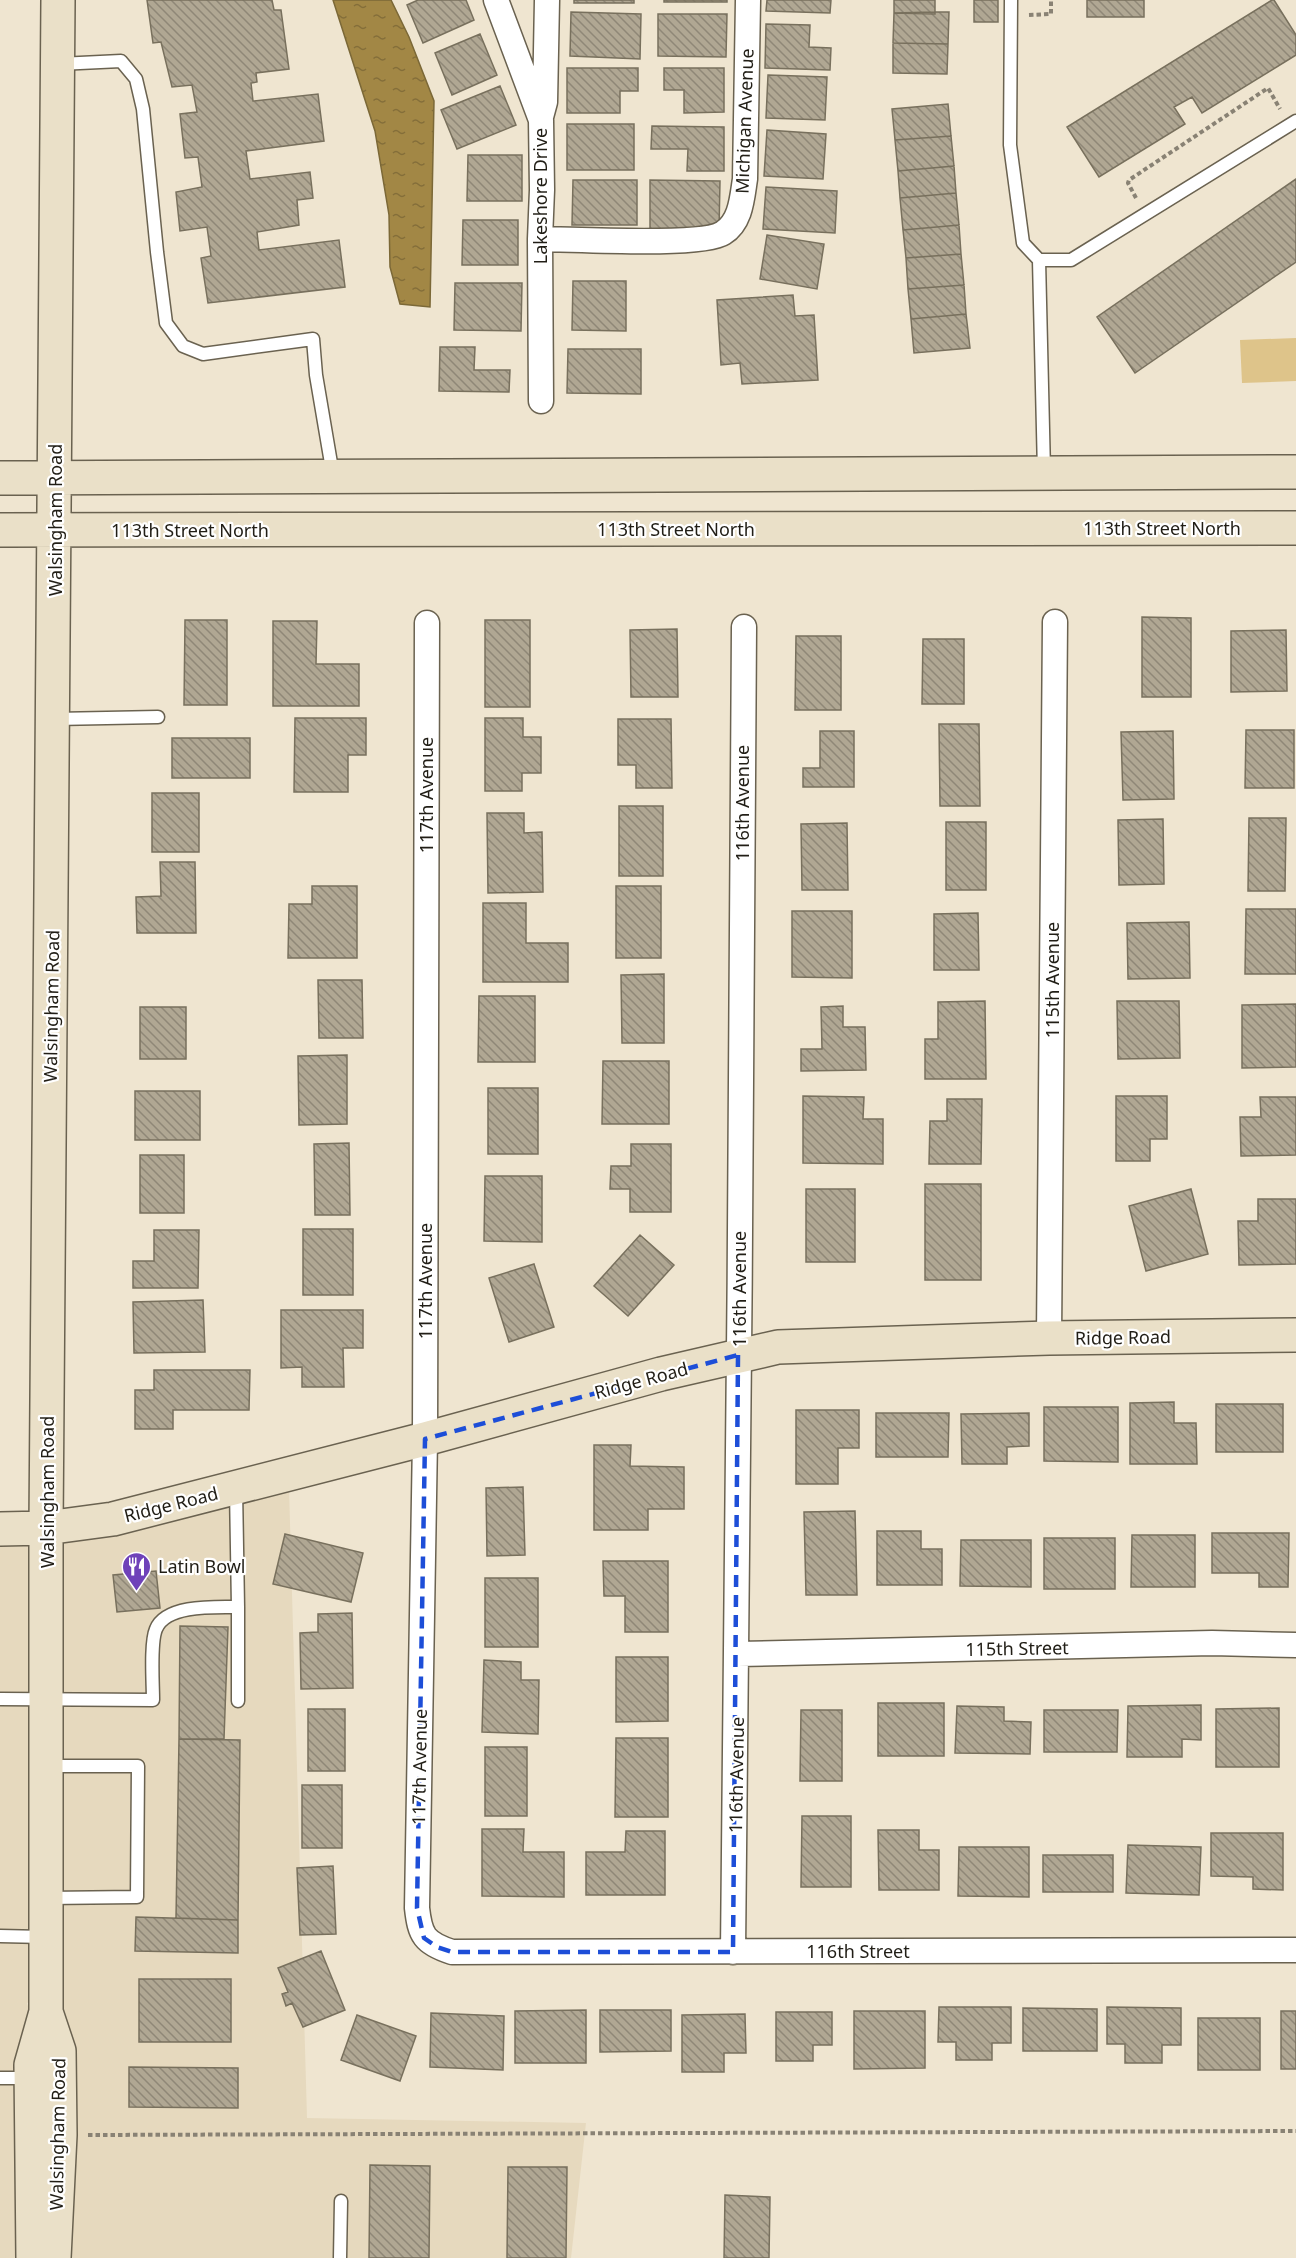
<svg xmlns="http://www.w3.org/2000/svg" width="1296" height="2258" viewBox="0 0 1296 2258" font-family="'Noto Sans',sans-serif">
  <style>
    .built { fill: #e6d9be }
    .pitch { fill: #dec48a }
    .water { fill: url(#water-ripples); stroke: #7b6837; stroke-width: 1.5 }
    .building { fill: url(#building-back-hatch); stroke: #78705d; stroke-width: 1.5 }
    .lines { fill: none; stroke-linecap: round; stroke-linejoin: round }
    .lane-casing { stroke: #6a6250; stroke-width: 15 }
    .street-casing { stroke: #6a6250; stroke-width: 27 }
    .secondary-casing { stroke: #6a6250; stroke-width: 36 }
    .path { stroke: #898274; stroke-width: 4; stroke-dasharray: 4.5 3; stroke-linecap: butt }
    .lane { stroke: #fff; stroke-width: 12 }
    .street { stroke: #fff; stroke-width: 24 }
    .secondary { stroke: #eae0c8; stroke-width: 33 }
    .marked { fill: none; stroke: #1d4ed8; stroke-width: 4.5; stroke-dasharray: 12 8; stroke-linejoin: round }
    .labels { text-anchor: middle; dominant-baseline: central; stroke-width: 4.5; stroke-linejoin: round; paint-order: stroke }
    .street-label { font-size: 18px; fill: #211e16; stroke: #fff }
    .poi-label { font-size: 18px; fill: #211e16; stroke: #fff; text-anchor: start }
  </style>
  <defs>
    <pattern id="water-ripples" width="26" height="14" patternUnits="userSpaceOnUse" patternTransform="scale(1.5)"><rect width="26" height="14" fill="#a28745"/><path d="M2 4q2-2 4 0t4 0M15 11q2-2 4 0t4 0" fill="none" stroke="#846e39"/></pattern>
    <pattern id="building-back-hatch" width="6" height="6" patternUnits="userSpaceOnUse" patternTransform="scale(1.5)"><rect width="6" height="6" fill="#b0a793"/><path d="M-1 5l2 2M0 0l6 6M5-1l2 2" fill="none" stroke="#8f8777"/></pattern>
  </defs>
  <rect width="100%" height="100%" fill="#efe5d0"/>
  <path class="built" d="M289,1488L307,2118L586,2123L571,2258H69L62,2011L64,2002L61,2001L62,1540Z
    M31,1542L30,2002L27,2003L30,2013L16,2113L17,2258H0V1543Z"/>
  <path class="pitch" d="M1296,338V381L1242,383L1240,340Z"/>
  <path class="water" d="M333,0H391L409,37L434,101L430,307L400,304L390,267L389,215L375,131Z"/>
  <path class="building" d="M147,0H272L274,10H281L289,69L256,73L257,82L251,83L253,101L318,94L324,141L246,151L250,179L310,172L313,198L297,200L299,225L257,232L259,250L339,240L345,287L208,303L201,258L211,256L207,227L180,231L176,192L202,187L198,157L185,158L180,114L197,112L192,85L172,87L161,42L153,43Z
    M418,0H466L474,20L423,43L407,5Z
    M574,0H634V3H574Z
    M664,0H727V2H664Z
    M767,0H831L830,13L766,11Z
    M894,0H935V14L894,13Z
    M974,0H998V22H974Z
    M1087,0H1144V17H1087Z
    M1272,0H1274L1296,35V55L1202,113L1192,97L1174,107L1185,124L1099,177L1067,127Z
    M571,12L641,14L640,59L570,56Z
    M935,12H949L948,44L893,43L894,13Z
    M658,14H727L726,57L658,56Z
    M766,24L810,25L809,47L831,48L830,70L765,68Z
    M480,34L497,75L452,95L435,53Z
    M893,43L948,44L947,74L893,73Z
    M567,68H638V91H620V113H567Z
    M664,68H724V112L684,113V90H664Z
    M768,75L827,77L825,120L766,118Z
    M500,86L516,125L457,149L441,110Z
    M948,104L951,136L895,140L892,109Z
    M567,124H634V170H567Z
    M652,126L724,127V171H687L688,149H651Z
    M767,130L826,134L823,179L764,176Z
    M951,136L954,166L898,171L895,140Z
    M468,155H522V201H467Z
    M954,166L956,193L900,198L898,171Z
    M1296,179V262L1135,373L1097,317Z
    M573,180H637V225H572Z
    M650,180L720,181L719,231H650Z
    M766,187L837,191L835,233L763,229Z
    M956,193L959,225L903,230L900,198Z
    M463,220H518V265H462Z
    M959,225L961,254L906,258L903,230Z
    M767,235L824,244L817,289L760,279Z
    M961,254L964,285L908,289L906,258Z
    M573,281H626V331L572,330Z
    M455,283H522L521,331L454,330Z
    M964,285L966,314L911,319L908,289Z
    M793,295L795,316L814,315L818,380L742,384L740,363L721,365L717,300Z
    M966,314L970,348L914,353L911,319Z
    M440,347H475L474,370H510L509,392L439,391Z
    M568,349H641V394L567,393Z
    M1142,617L1191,618V697H1142Z
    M185,620H227V705H184Z
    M485,620H530V707H485Z
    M273,621H317L316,664H359V706H273Z
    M677,629L678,697H631L630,630Z
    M1286,630L1287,691L1231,692V631Z
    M796,636H841V710H795Z
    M923,639H964V704H922Z
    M295,718H366V755H348V792H294Z
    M485,718H523V737H541V773H522V791H485Z
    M618,719H671L672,788H636V765H618Z
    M939,724H979L980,806H940Z
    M1246,730H1294V788H1245Z
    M820,731H854V787H803V768H820Z
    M1173,731L1174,799L1123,800L1121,732Z
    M172,738H250V778H172Z
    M152,793H199V852H152Z
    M619,806H663V876H619Z
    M487,813H524V833L542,832L543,892L488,893Z
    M1249,818H1286L1285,891H1248Z
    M1163,819L1164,884L1119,885L1118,820Z
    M946,822H986V890H946Z
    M847,823L848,890H802L801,824Z
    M160,862H195L196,933H137L136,897L161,896Z
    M312,886H357V958H288L289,904H312Z
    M616,886H661V958H616Z
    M483,903H526V943H568V982H483Z
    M1246,909H1296V974H1245Z
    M792,911H852V978L792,977Z
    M978,913L979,970H934V914Z
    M1189,922L1190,978L1128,979L1127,923Z
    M664,974V1043H622L621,975Z
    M318,980H362L363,1038H319Z
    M479,996H535V1062H478Z
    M985,1001L986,1079H925V1039H938V1002Z
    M1117,1001H1179L1180,1058L1118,1059Z
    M1296,1004V1067L1242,1068V1005Z
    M843,1006V1027H865L866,1070L801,1071V1049H822L821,1007Z
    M140,1007H186V1059H140Z
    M347,1055V1124L299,1125L298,1056Z
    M603,1061H669V1124H602Z
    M488,1088H538V1154H488Z
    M135,1091H200V1140H135Z
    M803,1096L864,1097L863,1119H883V1164L803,1163Z
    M1116,1096H1167V1139H1150V1161H1116Z
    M1260,1097H1296V1155L1241,1156L1240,1117H1261Z
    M947,1099H982L981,1164H929L930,1121H947Z
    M349,1143L350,1215H315L314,1144Z
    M631,1144H671V1212H630V1189H610L611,1166H631Z
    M140,1155H184V1213H140Z
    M485,1176H542V1242L484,1241Z
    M925,1184H981V1280H925Z
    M806,1189H855V1262H806Z
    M1191,1189L1208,1254L1146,1271L1129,1206Z
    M1258,1199H1296V1264L1239,1265L1238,1221H1258Z
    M303,1229H353V1295H303Z
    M154,1230H199L198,1288H133V1261H154Z
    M640,1235L674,1265L628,1316L594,1286Z
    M534,1264L554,1327L509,1342L489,1278Z
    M203,1300L205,1352L134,1353L133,1302Z
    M281,1310H363V1348H343L344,1387H302V1367L281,1368Z
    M154,1370H250L249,1410H173V1429H135V1390H154Z
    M1174,1402V1423H1196L1197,1464H1130V1403Z
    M1216,1404H1283V1452H1216Z
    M1044,1407H1118V1462L1044,1461Z
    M796,1410H859V1448H838V1484H796Z
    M876,1413H949L948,1457H876Z
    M1029,1413V1446L1007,1447V1464H962L961,1414Z
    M594,1445H631L630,1466L684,1467V1509H648V1530H594Z
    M523,1487L525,1555L487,1556L486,1488Z
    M855,1511L857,1595H806L804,1512Z
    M877,1531H921V1549H942V1585H877Z
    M1212,1533H1289L1288,1587H1259V1573H1212Z
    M285,1534L363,1553L351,1602L273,1584Z
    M1132,1535H1195V1587H1131Z
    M1044,1538H1115V1589H1044Z
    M961,1540H1031V1587L960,1586Z
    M603,1561H668V1632H625V1596H604Z
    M156,1571L160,1608L117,1612L113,1575Z
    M485,1578H538V1647H485Z
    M352,1613L353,1688L301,1689L300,1633L318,1632V1614Z
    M180,1626L228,1627L224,1739H179Z
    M616,1657H668V1721L616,1722Z
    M484,1660L521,1662V1680H539L538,1734L482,1732Z
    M878,1703H944V1756H878Z
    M1201,1705V1740L1182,1739V1757H1127L1128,1706Z
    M957,1706L1004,1707V1721L1031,1722L1030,1754L955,1753Z
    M1279,1708V1767H1216V1709Z
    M308,1709H345V1771H308Z
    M801,1710H842V1781H800Z
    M1044,1710H1118L1117,1752H1044Z
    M616,1738H668V1817H615Z
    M179,1739L240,1740L238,1920L176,1918Z
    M485,1747H527V1816H485Z
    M302,1785H342V1848H302Z
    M802,1816H851V1887H801Z
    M482,1829H524L523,1852H564V1897L482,1896Z
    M878,1830H919V1850H939V1890H879Z
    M626,1831H665V1895H586V1852H625Z
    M1211,1833H1283V1890L1253,1889V1877L1211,1876Z
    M1128,1845L1201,1847L1199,1895L1126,1893Z
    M959,1847H1029V1897L958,1896Z
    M1043,1855H1113V1892H1043Z
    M333,1866L336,1934L300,1935L297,1868Z
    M136,1917L238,1920V1953L135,1951Z
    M321,1951L345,2010L303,2027L292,2003L286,2006L282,1994L288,1992L278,1968Z
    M139,1979H231V2042H139Z
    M939,2007H1011V2043H992V2060H956V2042H938Z
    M1107,2007L1181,2008V2045H1162V2063H1125V2044H1107Z
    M1023,2008L1097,2009V2051H1023Z
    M586,2010V2063H515V2011Z
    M600,2010H671V2051L600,2052Z
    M854,2011H925V2068L854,2069Z
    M1281,2011H1296V2069H1281Z
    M776,2012H832V2045H813V2061H776Z
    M431,2013L504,2016L503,2070L430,2067Z
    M745,2014L746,2053H724V2072H682V2015Z
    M357,2015L416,2036L400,2081L341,2060Z
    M1198,2018H1260V2070H1198Z
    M129,2067L238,2068V2108L129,2107Z
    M370,2165L430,2166L429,2258H369Z
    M508,2167H567L566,2258H507Z
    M725,2195L770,2197L769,2258H724Z"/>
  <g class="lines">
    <defs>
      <path id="lane" d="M1011,0L1010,145L1023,243L1039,260L1044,472
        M59,64L121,61L136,79L143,109L157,252L166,323L183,346L203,354L313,339L316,375L333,475
        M1039,260H1071L1296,121
        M55,719L158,717
        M238,1607V1701
        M0,1699L153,1700C153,1683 150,1643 156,1629C166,1604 216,1607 238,1607L236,1489
        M46,1898L137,1897L138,1766H46
        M0,1936L44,1937
        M0,2078H30
        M340,2258L341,2201"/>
      <path id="street" d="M496,0L541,120L542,190L540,239L541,401
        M541,117L545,102L547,0
        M540,239C572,239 702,247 723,233C741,222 742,198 745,179L748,0
        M427,623L425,1439L417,1908C420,1935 424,1943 452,1952L1296,1950
        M1049,1338L1055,622
        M738,1654L1212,1643L1296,1645
        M733,1952C740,1510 740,1069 744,627"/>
      <path id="secondary" d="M0,478L1296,472
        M0,530L1296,528
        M0,1529L46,1528L113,1519L425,1439L661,1374L778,1347L1049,1338L1296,1335
        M46,2012L59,2051L60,2135L54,2258
        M33,2258L31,2065L46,2012V1528L58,0"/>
    </defs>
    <use href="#lane" class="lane-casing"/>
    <use href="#street" class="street-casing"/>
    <use href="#secondary" class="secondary-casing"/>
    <path class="path" d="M1029,15L1051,14V0
      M1136,198L1128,183L1129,180L1268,88L1280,109
      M88,2135L1296,2131"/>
    <use href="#lane" class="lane"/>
    <use href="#street" class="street"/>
    <use href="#secondary" class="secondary"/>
  </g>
  <path class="marked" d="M738,1355L733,1952H452L437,1947L424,1938L417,1908L425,1439Z"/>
  <defs>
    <symbol id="restaurant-pin" viewBox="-11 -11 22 30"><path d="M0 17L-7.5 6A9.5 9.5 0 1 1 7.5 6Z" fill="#6f42b9" stroke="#fff"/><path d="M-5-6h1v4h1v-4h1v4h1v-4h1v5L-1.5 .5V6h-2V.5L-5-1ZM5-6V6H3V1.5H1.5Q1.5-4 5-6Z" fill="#fff"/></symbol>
  </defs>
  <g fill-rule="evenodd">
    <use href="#restaurant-pin" x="120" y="1550" width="33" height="45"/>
  </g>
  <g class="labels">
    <g class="street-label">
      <text transform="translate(744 121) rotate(-88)">Michigan Avenue</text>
      <text transform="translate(540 196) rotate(-90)">Lakeshore Drive</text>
      <text transform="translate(55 520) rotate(-90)">Walsingham Road</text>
      <text x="1162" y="528">113th Street North</text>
      <text x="676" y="529">113th Street North</text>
      <text x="190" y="530">113th Street North</text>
      <text transform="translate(426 795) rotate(-90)">117th Avenue</text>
      <text transform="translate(742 803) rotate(-90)">116th Avenue</text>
      <text transform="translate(1052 980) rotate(-90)">115th Avenue</text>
      <text transform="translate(51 1006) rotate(-89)">Walsingham Road</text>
      <text transform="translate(425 1281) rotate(-90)">117th Avenue</text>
      <text transform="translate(739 1289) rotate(-90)">116th Avenue</text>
      <text transform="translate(1123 1337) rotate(-1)">Ridge Road</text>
      <text transform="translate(641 1380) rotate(-15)">Ridge Road</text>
      <text transform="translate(47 1492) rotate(-90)">Walsingham Road</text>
      <text transform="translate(171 1504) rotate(-14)">Ridge Road</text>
      <text transform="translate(1017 1648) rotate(-1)">115th Street</text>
      <text transform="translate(419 1767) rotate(-89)">117th Avenue</text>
      <text transform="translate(736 1775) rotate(-89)">116th Avenue</text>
      <text x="858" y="1951">116th Street</text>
      <text transform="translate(57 2134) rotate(-89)">Walsingham Road</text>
    </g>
    <g class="poi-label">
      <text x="158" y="1566">Latin Bowl</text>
    </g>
  </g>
</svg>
